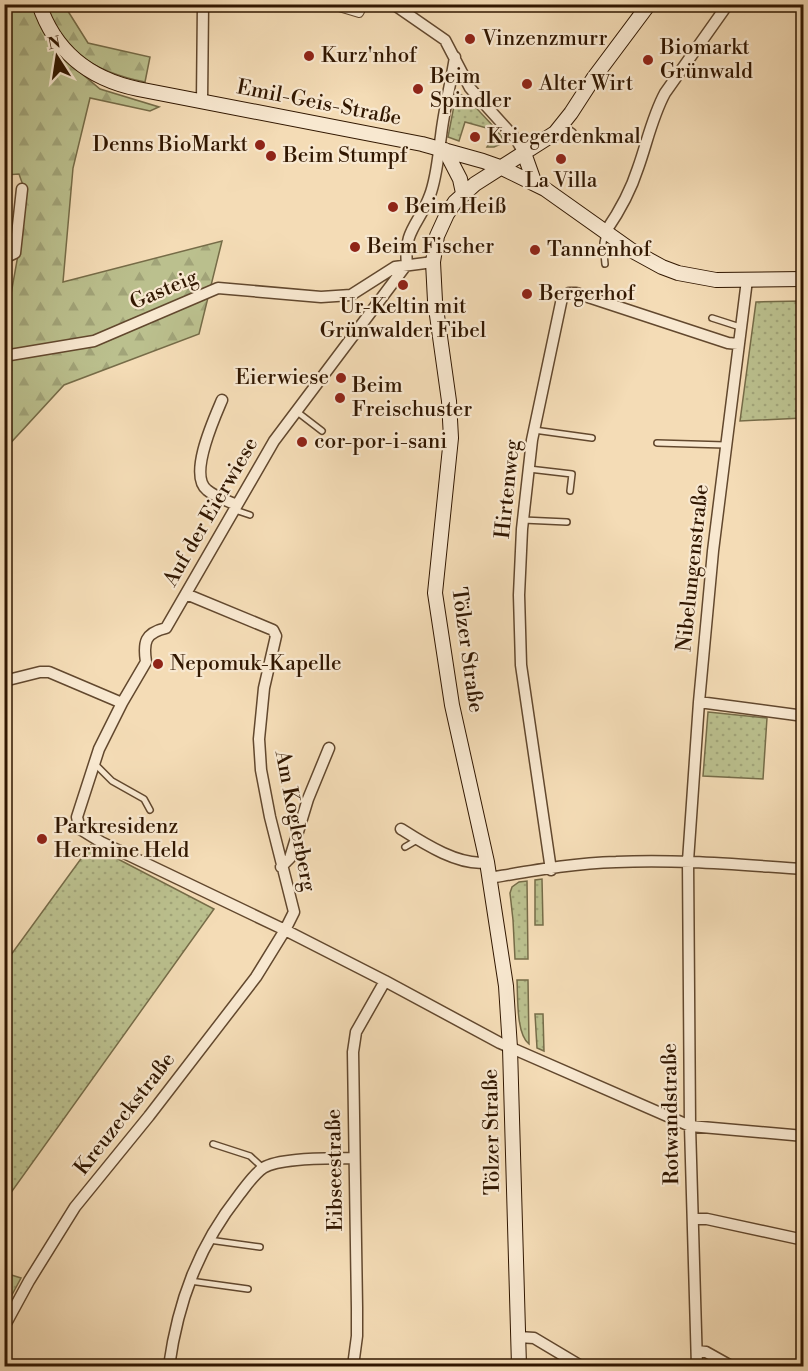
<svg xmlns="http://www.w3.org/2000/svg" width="808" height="1371" viewBox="0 0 808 1371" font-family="'Libre Bodoni',serif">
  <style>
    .grass { fill: url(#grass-dots); stroke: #766c48; stroke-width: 1.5 }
    .forest { fill: url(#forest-firs); stroke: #766c48; stroke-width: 1.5 }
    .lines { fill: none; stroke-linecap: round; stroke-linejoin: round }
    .service-casing { stroke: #62482e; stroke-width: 8 }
    .pedestrian-casing { stroke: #62482e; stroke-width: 10 }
    .minor-casing { stroke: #62482e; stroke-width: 13 }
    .secondary-casing { stroke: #311701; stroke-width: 16 }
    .service { stroke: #f8e8d0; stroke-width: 5 }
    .pedestrian { stroke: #f8e8d0; stroke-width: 8 }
    .minor { stroke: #f8e8d0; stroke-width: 10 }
    .secondary { stroke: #f8e8d0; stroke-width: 14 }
    .poi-dot { fill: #8f2418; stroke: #f8e8d0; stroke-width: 2 }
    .labels { text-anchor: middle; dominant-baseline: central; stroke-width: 4.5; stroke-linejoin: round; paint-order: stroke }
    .poi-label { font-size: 21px; fill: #311701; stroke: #f8e8d0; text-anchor: start }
    .street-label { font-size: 21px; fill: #311701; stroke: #f8e8d0 }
  </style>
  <defs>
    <pattern id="grass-dots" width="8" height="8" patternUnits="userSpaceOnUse" patternTransform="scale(1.5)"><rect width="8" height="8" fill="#bbc08e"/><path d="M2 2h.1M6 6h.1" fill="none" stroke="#a1a479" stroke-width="1.8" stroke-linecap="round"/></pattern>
    <pattern id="forest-firs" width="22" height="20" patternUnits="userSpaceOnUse" patternTransform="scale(1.5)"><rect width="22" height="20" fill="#bbc08e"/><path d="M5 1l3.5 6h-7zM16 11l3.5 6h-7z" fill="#a1a479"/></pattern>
  </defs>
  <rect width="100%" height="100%" fill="#f4dcb6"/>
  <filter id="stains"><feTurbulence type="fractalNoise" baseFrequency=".00333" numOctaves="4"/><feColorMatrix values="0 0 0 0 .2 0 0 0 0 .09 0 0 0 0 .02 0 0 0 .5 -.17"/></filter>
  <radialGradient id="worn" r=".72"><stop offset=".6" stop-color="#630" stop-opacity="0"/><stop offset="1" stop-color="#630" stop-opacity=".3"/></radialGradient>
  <path class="grass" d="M460,94L467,98L494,127L490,129L465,122L459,141L448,137L456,95Z
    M496,131L501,135L503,143L494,147H487Z
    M803,301V418L740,421L756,302Z
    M708,712L767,718L763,779L703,776Z
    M91,845L214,909L5,1201V963Z
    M542,879L543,925H535V880Z
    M527,881L528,959H515L513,920L510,893L512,887L519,882Z
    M517,980H528L529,1044C516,1034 518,997 517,980Z
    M535,1014H543L544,1051L537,1048Z
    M5,1273L21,1278L5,1308L4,1273Z"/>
  <path class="forest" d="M5,5H34L67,61L100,89L159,107L150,111L90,98L73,168L63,282L222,241L199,334L64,385L5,449V328L18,255L25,191L19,174L5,175Z
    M45,5H69L66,8L88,43L150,57L145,82C96,72 63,53 45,5Z"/>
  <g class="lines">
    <defs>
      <path id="service" d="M563,125L573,132
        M605,233L603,243L605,264
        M712,318L740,327
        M296,411L322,431
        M534,430L592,438
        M657,443L725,445
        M529,469L572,474L570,491
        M235,510L250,515
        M523,520L567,522
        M95,764L112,781L144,799L150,810
        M405,847L417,840
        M213,1144L250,1156L263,1168
        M209,1240L260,1247
        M190,1281L248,1289"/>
      <path id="pedestrian" d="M329,4L359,13L364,4"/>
      <path id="minor" d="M393,4L445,40L470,88L516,139L524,153
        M202,101L203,4
        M606,231C619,212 631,190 638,168C647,143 652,117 665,93L728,4
        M4,258L15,253L22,189
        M407,264L274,441L166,628C145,633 143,642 146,662L122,703L99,749L77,817L80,829L101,842L285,930L385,981L500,1043L690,1126L804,1136
        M407,264C403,231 420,223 430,195C437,176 438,156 441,136C444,109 451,83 455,57
        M4,356L94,341L218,288L321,297L351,295L395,267L433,262
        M222,400C214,419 188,475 207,490C215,497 228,501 237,505
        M4,681L40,672H49L122,703
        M699,702L804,716
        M401,829C423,843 460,867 487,862
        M281,867L290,858L308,799L329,748
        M551,870L521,665L519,595L522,529L532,440L562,298L569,293H576L728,343L738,344
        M489,878C531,871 574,863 616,862C679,859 741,865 804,869
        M693,1219H707L804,1240
        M4,1327L29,1281L75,1207L149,1116L256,977L285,930L294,912L270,817L261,770L259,739L264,688L276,636L273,630L186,594
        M518,1337L534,1338L581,1366
        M697,1351L706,1352L731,1366
        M169,1366C178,1302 198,1247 239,1195C246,1186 254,1174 263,1168C281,1157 332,1159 354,1158
        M353,1366L357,1336V1308L353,1052L356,1032L385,981
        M697,1366L690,1126L688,861L699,702L713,551L747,280"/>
      <path id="secondary" d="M39,4C55,52 90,79 138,89L422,144L483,161L500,167L545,189L631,250L662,267L678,273L716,280L804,279
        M445,150L460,179L463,193
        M524,153L535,184
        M519,1366L510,1048L506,986L487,862L452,705L435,593L451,438L449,401L435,301L433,262L437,236L447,214L455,202L475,184L555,133L571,113L593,79L649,4"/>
    </defs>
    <use href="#service" class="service-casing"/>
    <use href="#pedestrian" class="pedestrian-casing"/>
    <use href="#minor" class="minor-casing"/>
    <use href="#secondary" class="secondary-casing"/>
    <use href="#service" class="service"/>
    <use href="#pedestrian" class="pedestrian"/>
    <use href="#minor" class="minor"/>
    <use href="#secondary" class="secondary"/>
  </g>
  <g class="poi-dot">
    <circle cx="470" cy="39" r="6"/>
    <circle cx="309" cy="56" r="6"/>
    <circle cx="648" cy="60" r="6"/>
    <circle cx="527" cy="84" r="6"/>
    <circle cx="418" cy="89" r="6"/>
    <circle cx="475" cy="137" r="6"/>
    <circle cx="260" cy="145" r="6"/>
    <circle cx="271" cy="156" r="6"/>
    <circle cx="561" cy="159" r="6"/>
    <circle cx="393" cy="207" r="6"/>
    <circle cx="355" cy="247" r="6"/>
    <circle cx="535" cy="250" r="6"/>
    <circle cx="403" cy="285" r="6"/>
    <circle cx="527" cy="294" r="6"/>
    <circle cx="341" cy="378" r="6"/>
    <circle cx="340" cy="398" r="6"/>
    <circle cx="302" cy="442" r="6"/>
    <circle cx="158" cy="664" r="6"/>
    <circle cx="42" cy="839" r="6"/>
  </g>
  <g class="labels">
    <g class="poi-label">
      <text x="482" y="39">Vinzenzmurr</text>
      <text x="660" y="48">Biomarkt<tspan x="660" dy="24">Grünwald</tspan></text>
      <text x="321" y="56">Kurz'nhof</text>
      <text x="430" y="77">Beim<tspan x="430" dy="24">Spindler</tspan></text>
      <text x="539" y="84">Alter Wirt</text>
      <text x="487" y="137">Kriegerdenkmal</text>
      <text x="248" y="145" text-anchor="end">Denns BioMarkt</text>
      <text x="283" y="156">Beim Stumpf</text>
      <text x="561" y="181" text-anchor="middle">La Villa</text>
      <text x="405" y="207">Beim Heiß</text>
      <text x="367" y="247">Beim Fischer</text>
      <text x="547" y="250">Tannenhof</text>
      <text x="539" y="294">Bergerhof</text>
      <text x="403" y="307" text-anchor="middle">Ur-Keltin mit<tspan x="403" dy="24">Grünwalder Fibel</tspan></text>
      <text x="329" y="378" text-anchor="end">Eierwiese</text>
      <text x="352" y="386">Beim<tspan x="352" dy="24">Freischuster</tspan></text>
      <text x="314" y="442">cor-por-i-sani</text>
      <text x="170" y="664">Nepomuk-Kapelle</text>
      <text x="54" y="827">Parkresidenz<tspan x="54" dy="24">Hermine Held</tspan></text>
    </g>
    <g class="street-label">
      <text transform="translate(319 103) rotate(11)">Emil-Geis-Straße</text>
      <text transform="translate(164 290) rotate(-23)">Gasteig</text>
      <text transform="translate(508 489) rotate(-84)">Hirtenweg</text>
      <text transform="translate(211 512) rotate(-60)">Auf der Eierwiese</text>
      <text transform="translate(693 568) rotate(-84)">Nibelungenstraße</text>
      <text transform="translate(467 650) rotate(82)">Tölzer Straße</text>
      <text transform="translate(295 821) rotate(79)">Am Koglerberg</text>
      <text transform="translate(125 1114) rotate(-52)">Kreuzeckstraße</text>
      <text transform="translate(671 1114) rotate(-91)">Rotwandstraße</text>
      <text transform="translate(492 1132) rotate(-91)">Tölzer Straße</text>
      <text transform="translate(335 1170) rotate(-91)">Eibseestraße</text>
    </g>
  </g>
  <rect width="808" height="1371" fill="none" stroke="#f4dcb6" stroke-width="24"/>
  <rect x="6" y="6" width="796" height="1359" fill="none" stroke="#311701" stroke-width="3"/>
  <rect x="12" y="12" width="784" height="1347" fill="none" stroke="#311701" stroke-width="1.5"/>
  <g transform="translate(57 57) rotate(348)" stroke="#f8e8d0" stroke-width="4.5" paint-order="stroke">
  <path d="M0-4.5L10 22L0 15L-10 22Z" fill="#311701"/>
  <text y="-9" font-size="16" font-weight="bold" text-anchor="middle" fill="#311701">N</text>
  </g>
  <rect width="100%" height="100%" filter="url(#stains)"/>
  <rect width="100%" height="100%" fill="url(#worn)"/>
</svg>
